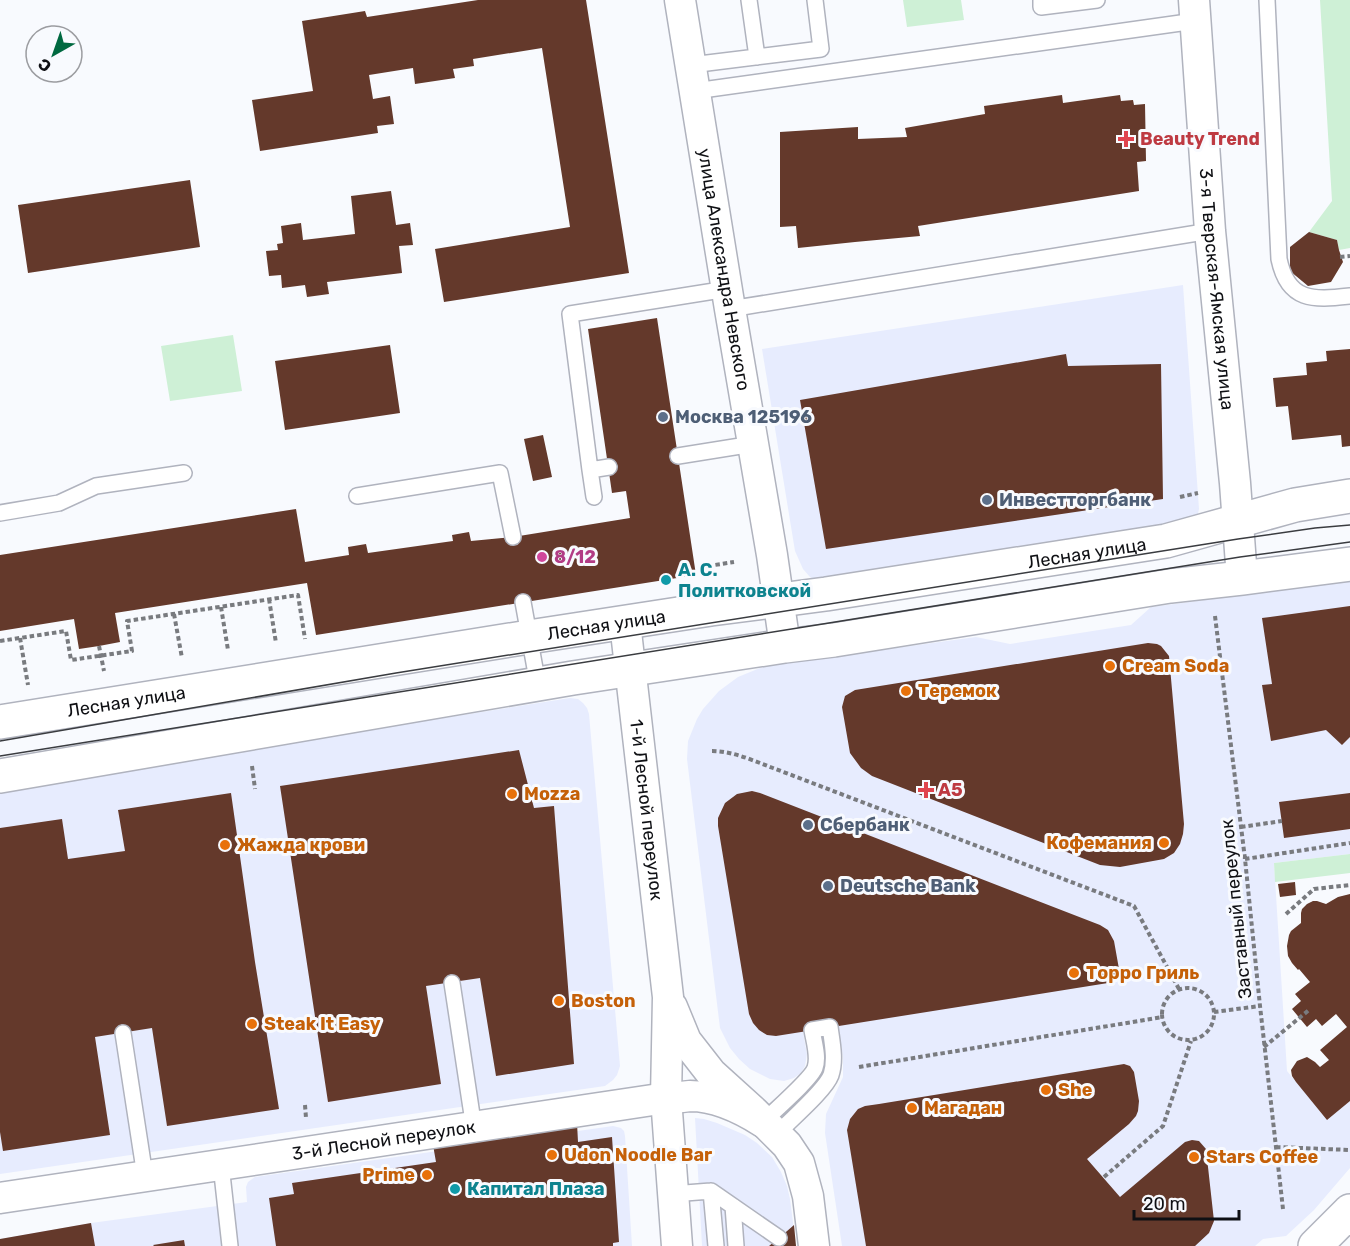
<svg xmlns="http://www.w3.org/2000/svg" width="1350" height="1246" viewBox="0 0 1350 1246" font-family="Rubik,sans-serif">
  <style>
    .built { fill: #e7ecfe }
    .green { fill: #cef0d6 }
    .building { fill: #64392b }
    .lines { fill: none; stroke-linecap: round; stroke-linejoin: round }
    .service-casing { stroke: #b0b3be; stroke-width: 18 }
    .minor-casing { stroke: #b0b3be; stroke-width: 33 }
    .tertiary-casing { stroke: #b0b3be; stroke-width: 36 }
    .path { stroke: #797b7f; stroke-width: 4; stroke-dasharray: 4.5 3; stroke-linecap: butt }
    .service { stroke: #fff; stroke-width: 15 }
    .minor { stroke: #fff; stroke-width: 30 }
    .tertiary { stroke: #fff; stroke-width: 33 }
    .tram { stroke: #3a3c40; stroke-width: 1.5 }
    .health-dot { fill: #e0444e; stroke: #f8fafe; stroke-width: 2 }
    .service-dot { fill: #5c6f8a; stroke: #f8fafe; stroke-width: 2 }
    .hotel-dot { fill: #d1479c; stroke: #f8fafe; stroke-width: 2 }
    .culture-dot { fill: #0f9aa8; stroke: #f8fafe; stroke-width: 2 }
    .food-dot { fill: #e8710a; stroke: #f8fafe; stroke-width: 2 }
    .labels { text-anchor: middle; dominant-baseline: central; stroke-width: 6; stroke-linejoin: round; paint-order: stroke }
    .health-label { font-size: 18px; font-weight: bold; fill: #be3a42; stroke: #f8fafe; text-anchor: start }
    .street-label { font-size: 18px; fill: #0f1014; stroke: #f8fafe }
    .service-label { font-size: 18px; font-weight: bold; fill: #4e5e75; stroke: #f8fafe; text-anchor: start }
    .hotel-label { font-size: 18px; font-weight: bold; fill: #b23c85; stroke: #f8fafe; text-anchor: start }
    .culture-label { font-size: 18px; font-weight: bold; fill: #0d838f; stroke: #f8fafe; text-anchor: start }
    .food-label { font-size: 18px; font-weight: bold; fill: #c56008; stroke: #f8fafe; text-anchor: start }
  </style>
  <rect width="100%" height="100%" fill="#f8fafe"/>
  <path class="built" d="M1183,285L1199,509L1197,518L1193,523L818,582L810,577L803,569L795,551L762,349Z
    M1350,581V854L1274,863L1287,1071L1327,1119L1350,1101V1168L1314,1210L1286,1236L1263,1239L1255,1246H842L825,1133L826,1114L843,1077V1057L838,1026L803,1032L807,1054L805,1066L801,1073L794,1078L784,1081L770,1079L750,1069L739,1059L730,1048L720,1028L687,759L688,741L697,719L703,709L719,691L738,677L760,668L771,665L976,637L1010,644L1131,625L1151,607Z
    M570,698L578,699L583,703L587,708L589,714L620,1066L617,1075L613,1080L605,1086L0,1174V788Z
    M695,1118L704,1119L717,1123L745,1135L757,1143L772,1157L781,1172L787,1186L790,1199L796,1246H702Z
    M613,1126L621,1128L624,1131L625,1136L632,1246H0V1239L91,1223L247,1202L246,1187L248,1182L255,1177Z"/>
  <path class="green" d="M903,0H961L964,20L907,27Z
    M1320,0H1350V248L1339,250L1337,240L1309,232L1332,201Z
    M233,335L242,391L170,401L161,346Z
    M1350,854V873L1275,882L1274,863Z"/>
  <path class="building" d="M478,0H586L629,273L444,302L435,249L570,227L542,48L473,59L474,66L453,69L455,78L415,84L413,68L369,75L373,99L390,96L394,124L377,126L378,133L260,151L252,100L313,91L302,21L365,11L367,17Z
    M1062,95L1063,103L1120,95L1121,101L1133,100L1134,105L1145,104L1146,161L1137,162L1139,191L918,226L920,236L855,242L798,248L796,226L780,227V132L858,127V139L907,137L905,128L985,114L984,106Z
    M190,180L200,247L28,273L18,205Z
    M391,191L396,225L410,223L413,245L399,246L402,273L327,282L329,294L307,297L305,285L282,288L281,275L269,276L266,251L278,250L277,244L283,243L281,226L301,223L303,240L355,234L351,196Z
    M1309,232L1337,240L1339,250L1343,262L1331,282L1308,286L1290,271V247Z
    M657,318L696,575L316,635L307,583L115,613L120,642L99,646L79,649L74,619L0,631V555L296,509L305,562L349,555L348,547L366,544L368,553L453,541L452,535L469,532L471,541L513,537L630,518L626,491L612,493L588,329Z
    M390,345L400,413L285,430L275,361Z
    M1350,349V446L1342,447L1341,435L1292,440L1288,406L1276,407L1273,378L1307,375L1306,363L1327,361L1326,351Z
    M1066,354L1068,366L1161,364L1163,499L826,549L800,400Z
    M543,435L552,477L533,481L524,439Z
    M1350,606V737L1342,745L1326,730L1271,741L1262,685L1272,684L1262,618Z
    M1148,643L1157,644L1161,646L1169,656L1184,824L1183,834L1180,844L1174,853L1164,859L1120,867L1100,865L872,776L861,768L850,753L842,707L845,696L855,690Z
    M519,750L534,808L554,806L574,1064L496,1076L480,978L426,986L441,1084L328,1102L280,786Z
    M752,791L760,793L1100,925L1108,930L1114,941L1119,969L1117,976L1112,981L1108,983L820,1029L776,1036L767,1035L759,1030L753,1023L749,1014L718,826V818L725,803L737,794Z
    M231,793L255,962L279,1109L167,1126L152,1028L95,1037L110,1135L3,1151L0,1132V828L62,819L68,859L125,851L118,810Z
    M1350,793V829L1284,838L1279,802Z
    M1295,882L1296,895L1280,897L1278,884Z
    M1350,894V1101L1327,1120L1296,1082L1292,1076L1291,1070L1297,1061L1307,1057L1315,1062L1320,1067L1329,1060L1320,1050L1347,1027L1336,1014L1322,1026L1316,1019L1307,1027L1292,1009L1301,1001L1295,994L1310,982L1299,969L1298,970L1292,963L1288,956L1287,946L1289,935L1291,931L1301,923V913L1302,909L1307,904L1313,901H1317L1326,904L1338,897Z
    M1124,1064L1130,1066L1134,1072L1139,1101L1138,1111L1136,1116L1129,1124L1087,1159L1120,1197L1185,1142L1192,1140L1199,1141L1206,1149L1214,1221L1209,1233L1195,1246H866L847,1130L850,1119L858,1109L865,1106L879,1104Z
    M577,1123L578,1142L612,1137L619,1242L613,1243V1246H276L269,1198L294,1194L292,1183L436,1162L433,1145Z
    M91,1223L95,1246H0V1239Z
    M794,1225L796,1246H769L779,1238Z
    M184,1240L185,1246H154L153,1245Z"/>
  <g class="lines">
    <defs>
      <path id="service" d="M749,0L757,57
        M1041,0V7L1097,0
        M1267,0L1279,259C1288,302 1313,300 1350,296
        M691,65L821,49L815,0
        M695,91L1195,21
        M730,309L1210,231
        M678,456L753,444
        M609,467L590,470L570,314L727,289
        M590,470L594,497
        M357,496L500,473L513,537
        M0,513L59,503L96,486L184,473
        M523,602L538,685
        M452,983L474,1128
        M123,1033L145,1176
        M763,1122C774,1111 811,1079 815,1068C819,1057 814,1042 812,1030L830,1027C832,1042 836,1060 831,1075C825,1091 789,1121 776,1135
        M221,1165L230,1246
        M711,1191L716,1246
        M672,1194L711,1191L779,1238
        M733,1206L736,1246"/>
      <g id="minor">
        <path id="s1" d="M680,0L730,309L772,555L785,646"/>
        <path id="s2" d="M1194,0L1210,231L1235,483L1242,578"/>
        <path id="s3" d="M625,623L668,997L666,1098L677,1246"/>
        <path d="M672,1007L686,1041L711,1073L754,1112L787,1145L799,1163L808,1196L814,1246"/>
        <path id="s4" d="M0,1198L666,1098C674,1098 682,1097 690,1096C716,1096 741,1108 763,1122"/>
      </g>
      <g id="tertiary">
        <path id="s5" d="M0,722L529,637L711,609L826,594L1166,541L1295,505L1350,496"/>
        <path d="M0,776L573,678L785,646L834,640L1170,586L1242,578L1350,564"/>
        <path d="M1315,1246L1350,1211"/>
      </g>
    </defs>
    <use href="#service" class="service-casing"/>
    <use href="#minor" class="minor-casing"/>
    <use href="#tertiary" class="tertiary-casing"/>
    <path class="path" d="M1340,257L1350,256
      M1180,497L1198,493
      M708,566L734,562
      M269,599L276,643
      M221,607L228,650
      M174,614L182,658
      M1215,616L1245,859L1260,1006L1283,1209
      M20,638L28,685
      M0,641L66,631L71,660L132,651L127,621L298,595L305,639
      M99,646L104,671
      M712,751C733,751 754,761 773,768L1134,906L1179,989
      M252,766L255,789
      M1241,827L1282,821
      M1245,859L1350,843
      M1286,914L1314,889L1350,885
      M1162 1014a26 26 0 1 1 52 0a26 26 0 1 1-52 0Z
      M1214,1012L1260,1006
      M1264,1047L1309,1010
      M859,1067L1163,1017
      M305,1105L306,1118
      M1276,1147L1350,1150
      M1104,1177L1163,1126L1191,1041"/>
    <use href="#service" class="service"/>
    <use href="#minor" class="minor"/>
    <use href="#tertiary" class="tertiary"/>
    <path class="tram" d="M0,741L396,673L1238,539L1315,528L1350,525
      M0,756L1240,557L1350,542"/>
  </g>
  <g class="health-dot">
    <path d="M1123 130h6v6h6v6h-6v6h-6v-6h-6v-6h6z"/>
    <path d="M923 781h6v6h6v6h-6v6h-6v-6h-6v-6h6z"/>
  </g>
  <g class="service-dot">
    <circle cx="663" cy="417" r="6"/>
    <circle cx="987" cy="500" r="6"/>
    <circle cx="808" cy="825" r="6"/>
    <circle cx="828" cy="886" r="6"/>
  </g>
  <circle class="hotel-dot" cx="542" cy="557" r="6"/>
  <g class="culture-dot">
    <circle cx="666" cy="580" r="6"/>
    <circle cx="455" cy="1189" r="6"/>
  </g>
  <g class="food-dot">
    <circle cx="1110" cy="666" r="6"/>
    <circle cx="906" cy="691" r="6"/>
    <circle cx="512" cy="794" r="6"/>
    <circle cx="1164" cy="843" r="6"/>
    <circle cx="225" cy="845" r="6"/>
    <circle cx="1074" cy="973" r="6"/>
    <circle cx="559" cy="1001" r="6"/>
    <circle cx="252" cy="1024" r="6"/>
    <circle cx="1046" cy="1090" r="6"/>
    <circle cx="912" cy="1108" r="6"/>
    <circle cx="552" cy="1155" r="6"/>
    <circle cx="1194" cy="1157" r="6"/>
    <circle cx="427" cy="1175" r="6"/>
  </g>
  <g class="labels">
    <g class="health-label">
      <text x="1140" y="139">Beauty Trend</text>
      <text x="938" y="790">А5</text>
    </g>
    <g class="street-label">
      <text stroke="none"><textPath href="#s1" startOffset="273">улица Александра Невского</textPath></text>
      <text stroke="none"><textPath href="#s2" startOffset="290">3-я Тверская-Ямская улица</textPath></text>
      <text stroke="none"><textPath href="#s5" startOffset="1100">Лесная улица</textPath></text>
      <text stroke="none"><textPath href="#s5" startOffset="614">Лесная улица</textPath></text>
      <text stroke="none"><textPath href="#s5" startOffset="128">Лесная улица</textPath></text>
      <text stroke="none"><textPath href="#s3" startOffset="188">1-й Лесной переулок</textPath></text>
      <text transform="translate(1236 909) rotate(-96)">Заставный переулок</text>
      <text stroke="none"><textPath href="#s4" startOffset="388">3-й Лесной переулок</textPath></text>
    </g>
    <g class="service-label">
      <text x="675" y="417">Москва 125196</text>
      <text x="999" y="500">Инвестторгбанк</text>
      <text x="820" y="825">Сбербанк</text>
      <text x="840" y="886">Deutsche Bank</text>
    </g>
    <g class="hotel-label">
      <text x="554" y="557">8/12</text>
    </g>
    <g class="culture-label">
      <text x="678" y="570">А. С.<tspan x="678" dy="21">Политковской</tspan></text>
      <text x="467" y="1189">Капитал Плаза</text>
    </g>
    <g class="food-label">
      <text x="1122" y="666">Cream Soda</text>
      <text x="918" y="691">Теремок</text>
      <text x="524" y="794">Mozza</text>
      <text x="1152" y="843" text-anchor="end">Кофемания</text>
      <text x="237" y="845">Жажда крови</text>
      <text x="1086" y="973">Торро Гриль</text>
      <text x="571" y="1001">Boston</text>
      <text x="264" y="1024">Steak It Easy</text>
      <text x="1058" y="1090">She</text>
      <text x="924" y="1108">Магадан</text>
      <text x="564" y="1155">Udon Noodle Bar</text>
      <text x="1206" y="1157">Stars Coffee</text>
      <text x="415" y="1175" text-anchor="end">Prime</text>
    </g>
  </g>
  <g transform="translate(54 54) rotate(220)"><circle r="28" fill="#f8fafe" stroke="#9b9ca0" stroke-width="1.5"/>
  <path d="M0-4.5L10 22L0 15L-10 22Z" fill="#006940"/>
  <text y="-9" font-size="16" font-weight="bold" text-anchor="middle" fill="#0f1014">С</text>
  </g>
  <path d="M1134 1210v9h105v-9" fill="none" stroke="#0f1014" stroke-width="3"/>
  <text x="1143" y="1210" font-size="18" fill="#0f1014" stroke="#f8fafe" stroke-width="4.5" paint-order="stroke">20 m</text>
</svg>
